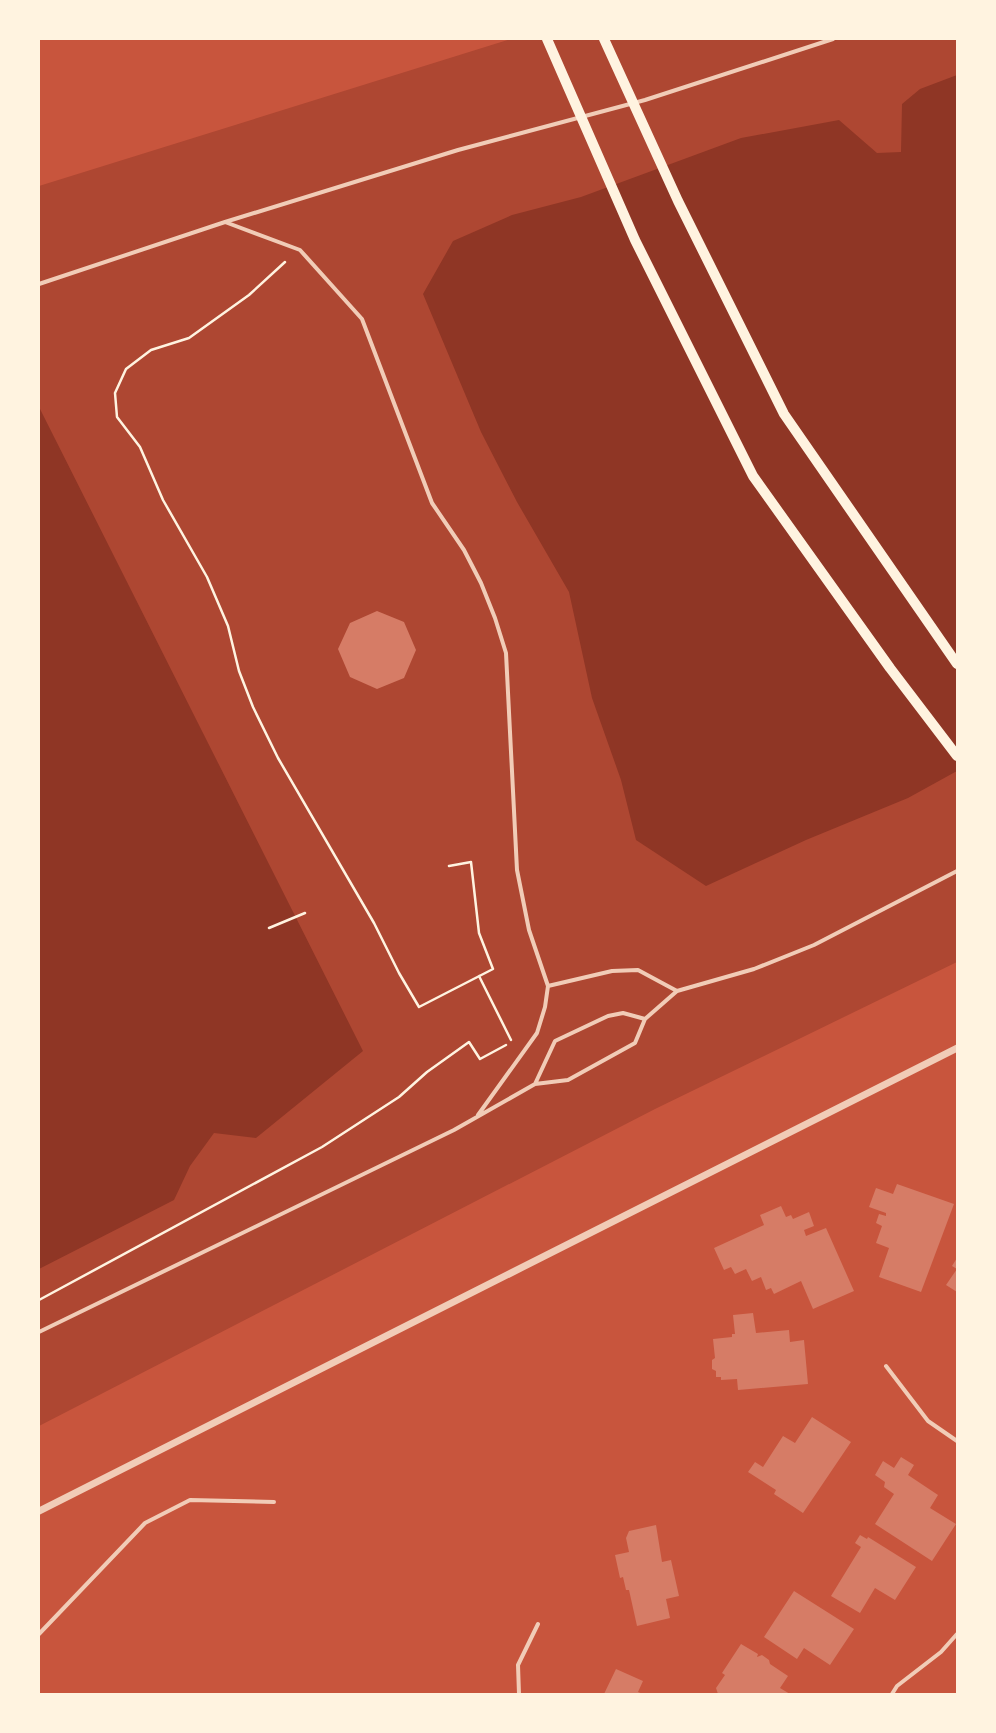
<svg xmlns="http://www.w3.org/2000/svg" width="996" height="1733" viewBox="0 0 996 1733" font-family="Quicksand,sans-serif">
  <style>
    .green { fill: #ae4732 }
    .water { fill: #8f3625 }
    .building { fill: #d67c66 }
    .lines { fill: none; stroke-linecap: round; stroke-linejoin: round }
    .path { stroke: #fff3e0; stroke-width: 2.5 }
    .minor { stroke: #f1ccb7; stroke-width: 4 }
    .tertiary { stroke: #f1ccb7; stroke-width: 7 }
    .primary { stroke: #fff3e0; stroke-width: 10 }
  </style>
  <rect width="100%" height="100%" fill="#c8553d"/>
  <path class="green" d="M511,39H957V962L655,1109L39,1426V186Z"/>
  <path class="water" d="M957,75V771L908,798L806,840L706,886L636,840L621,780L592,698L569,592L517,502L481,432L423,294L453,241L512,215L581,197L741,138L839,120L877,153L901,152L902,104L920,89Z
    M39,407L363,1051L256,1138L214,1133L190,1166L174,1200L39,1269Z"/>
  <path class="building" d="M377,611L404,622L416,650L404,678L377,689L350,677L338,649L350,623Z
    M897,1184L954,1204L921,1292L879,1277L889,1248L876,1243L882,1226L876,1223L879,1214L886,1216V1213L869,1207L876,1188L893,1194Z
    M781,1206L786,1217L791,1215L793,1219L809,1212L814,1226L804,1230L806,1236L826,1228L854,1291L813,1309L801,1281L774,1294L771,1288L766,1290L761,1277L752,1281L746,1269L735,1274L731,1267L724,1270L714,1248L764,1225L760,1215Z
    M957,1258V1292L946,1285L957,1269L952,1266Z
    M753,1313L756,1333L789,1330L790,1342L804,1340L808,1384L738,1390L737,1379L721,1380V1377H716V1371L712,1369V1360L715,1358L713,1339L732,1337V1334H735L733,1315Z
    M812,1417L851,1442L803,1513L774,1494L776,1490L748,1472L755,1462L763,1467L783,1436L795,1443Z
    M901,1457L914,1465L908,1475L938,1495L930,1508L956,1524L932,1561L875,1524L894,1494L884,1487L885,1482L875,1475L883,1461L894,1468Z
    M656,1525L662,1562L671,1560L679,1596L666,1599L670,1618L637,1626L629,1590H626L623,1577L620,1578L615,1555L629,1552L626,1538L629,1531Z
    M860,1535L867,1539L868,1537L916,1567L895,1600L875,1588L860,1613L831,1596L861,1547L855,1543Z
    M794,1591L854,1629L830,1665L804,1648L797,1659L764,1637Z
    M741,1644L758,1654L757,1657L762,1655L769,1660L770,1664L788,1676L780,1688L790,1694H718L716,1688L725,1675L722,1673Z
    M616,1669L643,1681L638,1692L643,1694H604Z"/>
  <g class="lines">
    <path class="path" d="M285,262L249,295L189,338L151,350L126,369L115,393L117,417L140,447L163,500L207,577L228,626L239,671L253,707L278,758L374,923L399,973L419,1007L493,969L479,933L471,862L449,866
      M269,928L305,913
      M479,976L511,1040
      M39,1300L322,1147L399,1097L427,1072L469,1042L480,1059L506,1045"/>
    <path class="minor" d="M225,222L458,150L645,100L833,39
      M39,284L225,222L300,250L362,319L432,503L464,550L481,583L495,618L506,653L517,870L529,930L548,986L612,971L638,970L677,991
      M535,1084L555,1041L608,1016L623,1013L645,1019
      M478,1115L537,1033L545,1007L548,986
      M39,1332L454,1130L535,1084L568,1080L635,1043L645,1019L677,991L754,969L814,945L957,871
      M886,1366L928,1421L957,1441
      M39,1634L145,1523L190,1500L274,1502
      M519,1694L518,1665L538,1624
      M892,1694L897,1686L941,1652L957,1634"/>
    <path class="tertiary" d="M39,1511L957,1048"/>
    <path class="primary" d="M547,39L635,240L753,476L890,668L957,756
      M604,39L678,201L784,414L957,664"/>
  </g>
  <rect width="996" height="1733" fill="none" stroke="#fff3e0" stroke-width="80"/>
</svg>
